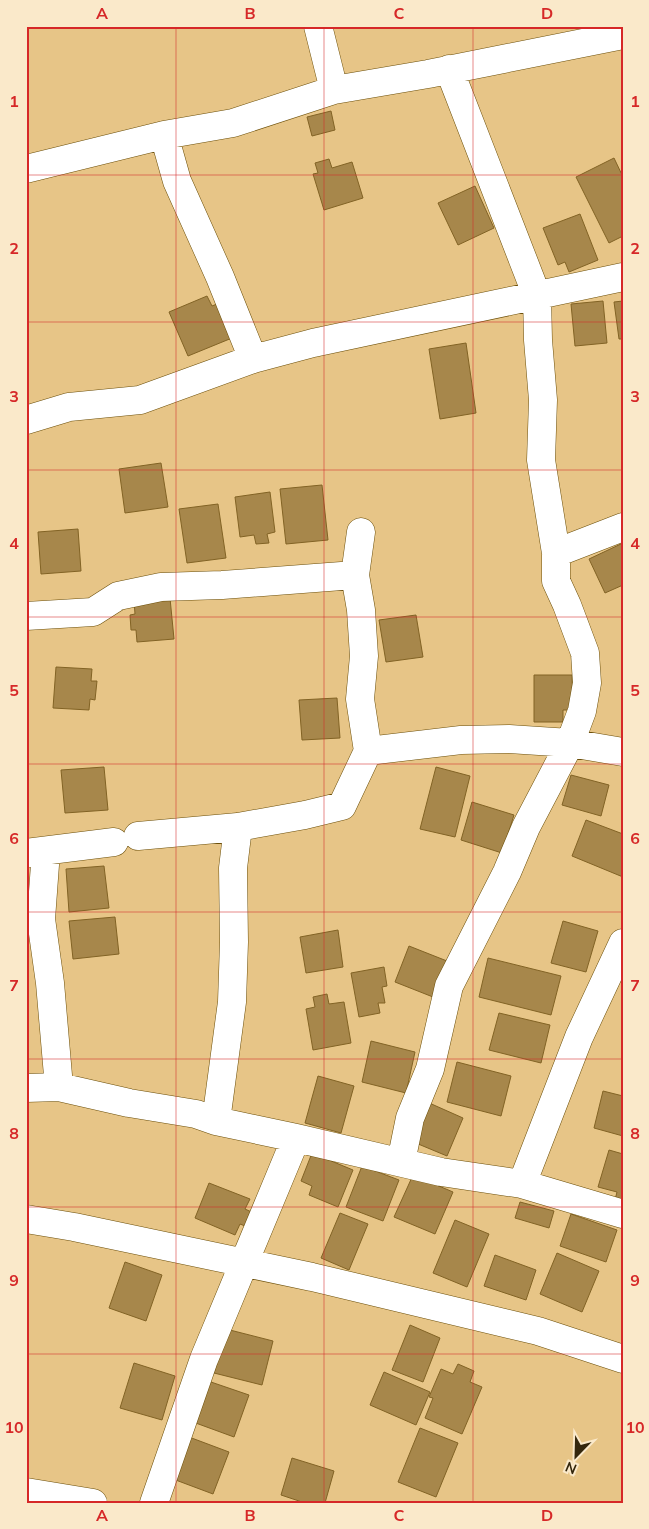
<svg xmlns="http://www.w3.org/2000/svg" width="649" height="1529" viewBox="0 0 649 1529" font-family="Mulish,sans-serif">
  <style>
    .building { fill: #a7874b; stroke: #826325 }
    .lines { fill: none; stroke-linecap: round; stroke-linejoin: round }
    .street-casing { stroke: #6c4f09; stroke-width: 29 }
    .street { stroke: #fff; stroke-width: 28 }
    .grid { fill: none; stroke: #d62828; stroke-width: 1; stroke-opacity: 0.55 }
    .neatline { fill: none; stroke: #d62828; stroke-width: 2 }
    .grid-label { font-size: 16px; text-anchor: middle; font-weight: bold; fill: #d62828 }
  </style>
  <rect width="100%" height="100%" fill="#e7c587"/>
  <path class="building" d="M331,111L335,130L312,136L307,117Z
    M614,158L623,177V236L609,243L576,177Z
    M329,159L332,168L352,162L363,198L324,210L313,174L318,173L315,163Z
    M475,186L494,228L458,245L438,203Z
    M580,214L598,260L569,272L565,262L558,265L543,228Z
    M207,296L212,306L217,304L232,338L188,356L169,312Z
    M603,301L607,343L575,346L571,304Z
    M623,301V339H619L614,302Z
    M466,343L476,413L440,419L429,349Z
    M161,463L168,507L125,513L119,469Z
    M322,485L328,540L286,544L280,489Z
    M270,492L275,532L267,534L269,543L256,544L254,535L240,537L235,497Z
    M218,504L226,558L187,563L179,509Z
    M78,529L81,571L41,574L38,532Z
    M623,543V585L605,593L589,559Z
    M170,598L174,639L137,642L136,630H131L130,615L135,614L134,601Z
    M416,615L423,657L386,662L379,620Z
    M56,667L92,669L91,681H97L95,700L90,699L89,710L53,708Z
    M534,675H572L573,710H563V722H534Z
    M337,698L340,738L302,740L299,700Z
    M104,767L108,810L65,813L61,770Z
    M436,767L470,776L455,837L420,829Z
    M571,775L609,785L601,816L562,805Z
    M472,802L514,815L502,853L461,840Z
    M586,820L623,834V877L572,856Z
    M104,866L109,908L69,912L66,869Z
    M115,917L119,954L73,959L69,921Z
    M563,921L598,931L586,972L551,963Z
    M338,930L343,967L306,973L300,937Z
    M409,946L447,961L433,997L395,982Z
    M488,958L561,976L551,1015L479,997Z
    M384,967L387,986L382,987L385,1003H378L380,1013L359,1017L351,973Z
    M327,994L329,1004L344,1002L351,1043L313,1050L306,1009L315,1007L313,997Z
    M499,1013L550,1025L541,1063L489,1050Z
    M371,1041L415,1052L406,1093L362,1082Z
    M457,1062L511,1076L501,1116L447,1102Z
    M318,1076L354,1086L341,1133L305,1123Z
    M603,1091L623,1096V1136L594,1128Z
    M427,1102L463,1118L447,1156L411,1141Z
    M609,1150L623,1154V1202L615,1200L617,1192L598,1187Z
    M312,1153L353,1170L338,1207L309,1195L312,1186L301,1181Z
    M362,1166L399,1180L383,1221L346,1207Z
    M413,1175L453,1192L435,1234L394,1217Z
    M209,1183L250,1199L245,1209L256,1214L250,1228L240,1224L235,1235L195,1218Z
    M520,1202L554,1211L549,1228L515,1218Z
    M340,1213L368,1224L349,1270L321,1258Z
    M571,1214L617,1230L606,1262L560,1246Z
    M455,1220L489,1234L467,1287L433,1273Z
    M557,1253L599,1271L582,1312L540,1294Z
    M495,1255L536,1270L526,1300L484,1286Z
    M125,1262L162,1275L146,1321L109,1308Z
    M410,1325L440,1338L423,1382L392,1370Z
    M226,1329L273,1341L262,1385L214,1373Z
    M134,1363L175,1376L162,1420L120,1408Z
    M458,1364L474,1371L470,1382L482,1387L462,1434L425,1418L433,1398L429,1397L441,1369L453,1374Z
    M384,1372L430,1392L416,1425L370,1405Z
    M208,1381L249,1395L234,1437L193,1422Z
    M420,1428L458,1443L436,1497L398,1482Z
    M189,1437L229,1452L213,1494L173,1479Z
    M292,1458L334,1471L325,1503H305L281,1495Z"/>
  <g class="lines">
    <defs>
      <path id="street" d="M318,26L334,90
        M164,135L177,181L220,277L253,359
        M26,169L164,135L233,123L334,90L428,74L623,35
        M26,420L69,407L140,400L253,359L313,343L623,277
        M361,532L355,575L361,610L364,656L360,699L368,751
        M556,553L623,527
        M26,616L93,612L118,596L161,587L222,585L355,575
        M138,836L238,827L305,815L342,806L368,751L461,740L509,739L570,743L623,752
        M46,851L41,919L50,983L59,1087
        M26,853L114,842
        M26,1088L59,1087L129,1103L196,1114L216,1121L296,1138L441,1172L522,1184L623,1214
        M216,1121L232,1002L234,942L233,868L238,827
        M401,1162L410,1118L430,1069L449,986L507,872L526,827L570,743L582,711L587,683L585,653L567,605L556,581V553L541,460L543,400L538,340L537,296L449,69
        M522,1184L579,1037L623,943
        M26,1219L74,1227L312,1277L538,1331L623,1359
        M26,1492L93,1503
        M154,1503L204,1359L296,1138"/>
    </defs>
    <use href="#street" class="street-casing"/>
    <use href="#street" class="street"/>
  </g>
  <path class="grid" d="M176,26V1503M324,26V1503M473,26V1503M26,175H623M26,322H623M26,470H623M26,617H623M26,764H623M26,912H623M26,1059H623M26,1207H623M26,1354H623"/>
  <rect width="649" height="1529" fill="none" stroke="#fae9ca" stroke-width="55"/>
  <g transform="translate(576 1456) rotate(203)" stroke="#fae9ca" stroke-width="4" paint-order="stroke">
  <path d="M0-4L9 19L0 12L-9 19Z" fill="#34270d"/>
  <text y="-8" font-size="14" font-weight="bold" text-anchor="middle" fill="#34270d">N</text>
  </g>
  <rect x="28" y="28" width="594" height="1474" class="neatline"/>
  <g class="grid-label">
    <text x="102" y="19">A</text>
    <text x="250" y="19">B</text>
    <text x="399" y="19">C</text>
    <text x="547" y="19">D</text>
    <text x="14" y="107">1</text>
    <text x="635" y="107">1</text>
    <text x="14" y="254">2</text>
    <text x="635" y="254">2</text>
    <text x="14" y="402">3</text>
    <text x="635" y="402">3</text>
    <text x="14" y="549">4</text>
    <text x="635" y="549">4</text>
    <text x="14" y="696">5</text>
    <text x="635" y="696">5</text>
    <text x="14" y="844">6</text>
    <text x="635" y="844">6</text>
    <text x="14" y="991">7</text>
    <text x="635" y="991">7</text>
    <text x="14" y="1139">8</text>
    <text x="635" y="1139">8</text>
    <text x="14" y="1286">9</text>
    <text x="635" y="1286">9</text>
    <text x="14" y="1433">10</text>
    <text x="635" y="1433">10</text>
    <text x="102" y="1521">A</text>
    <text x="250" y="1521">B</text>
    <text x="399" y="1521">C</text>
    <text x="547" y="1521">D</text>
  </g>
</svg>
